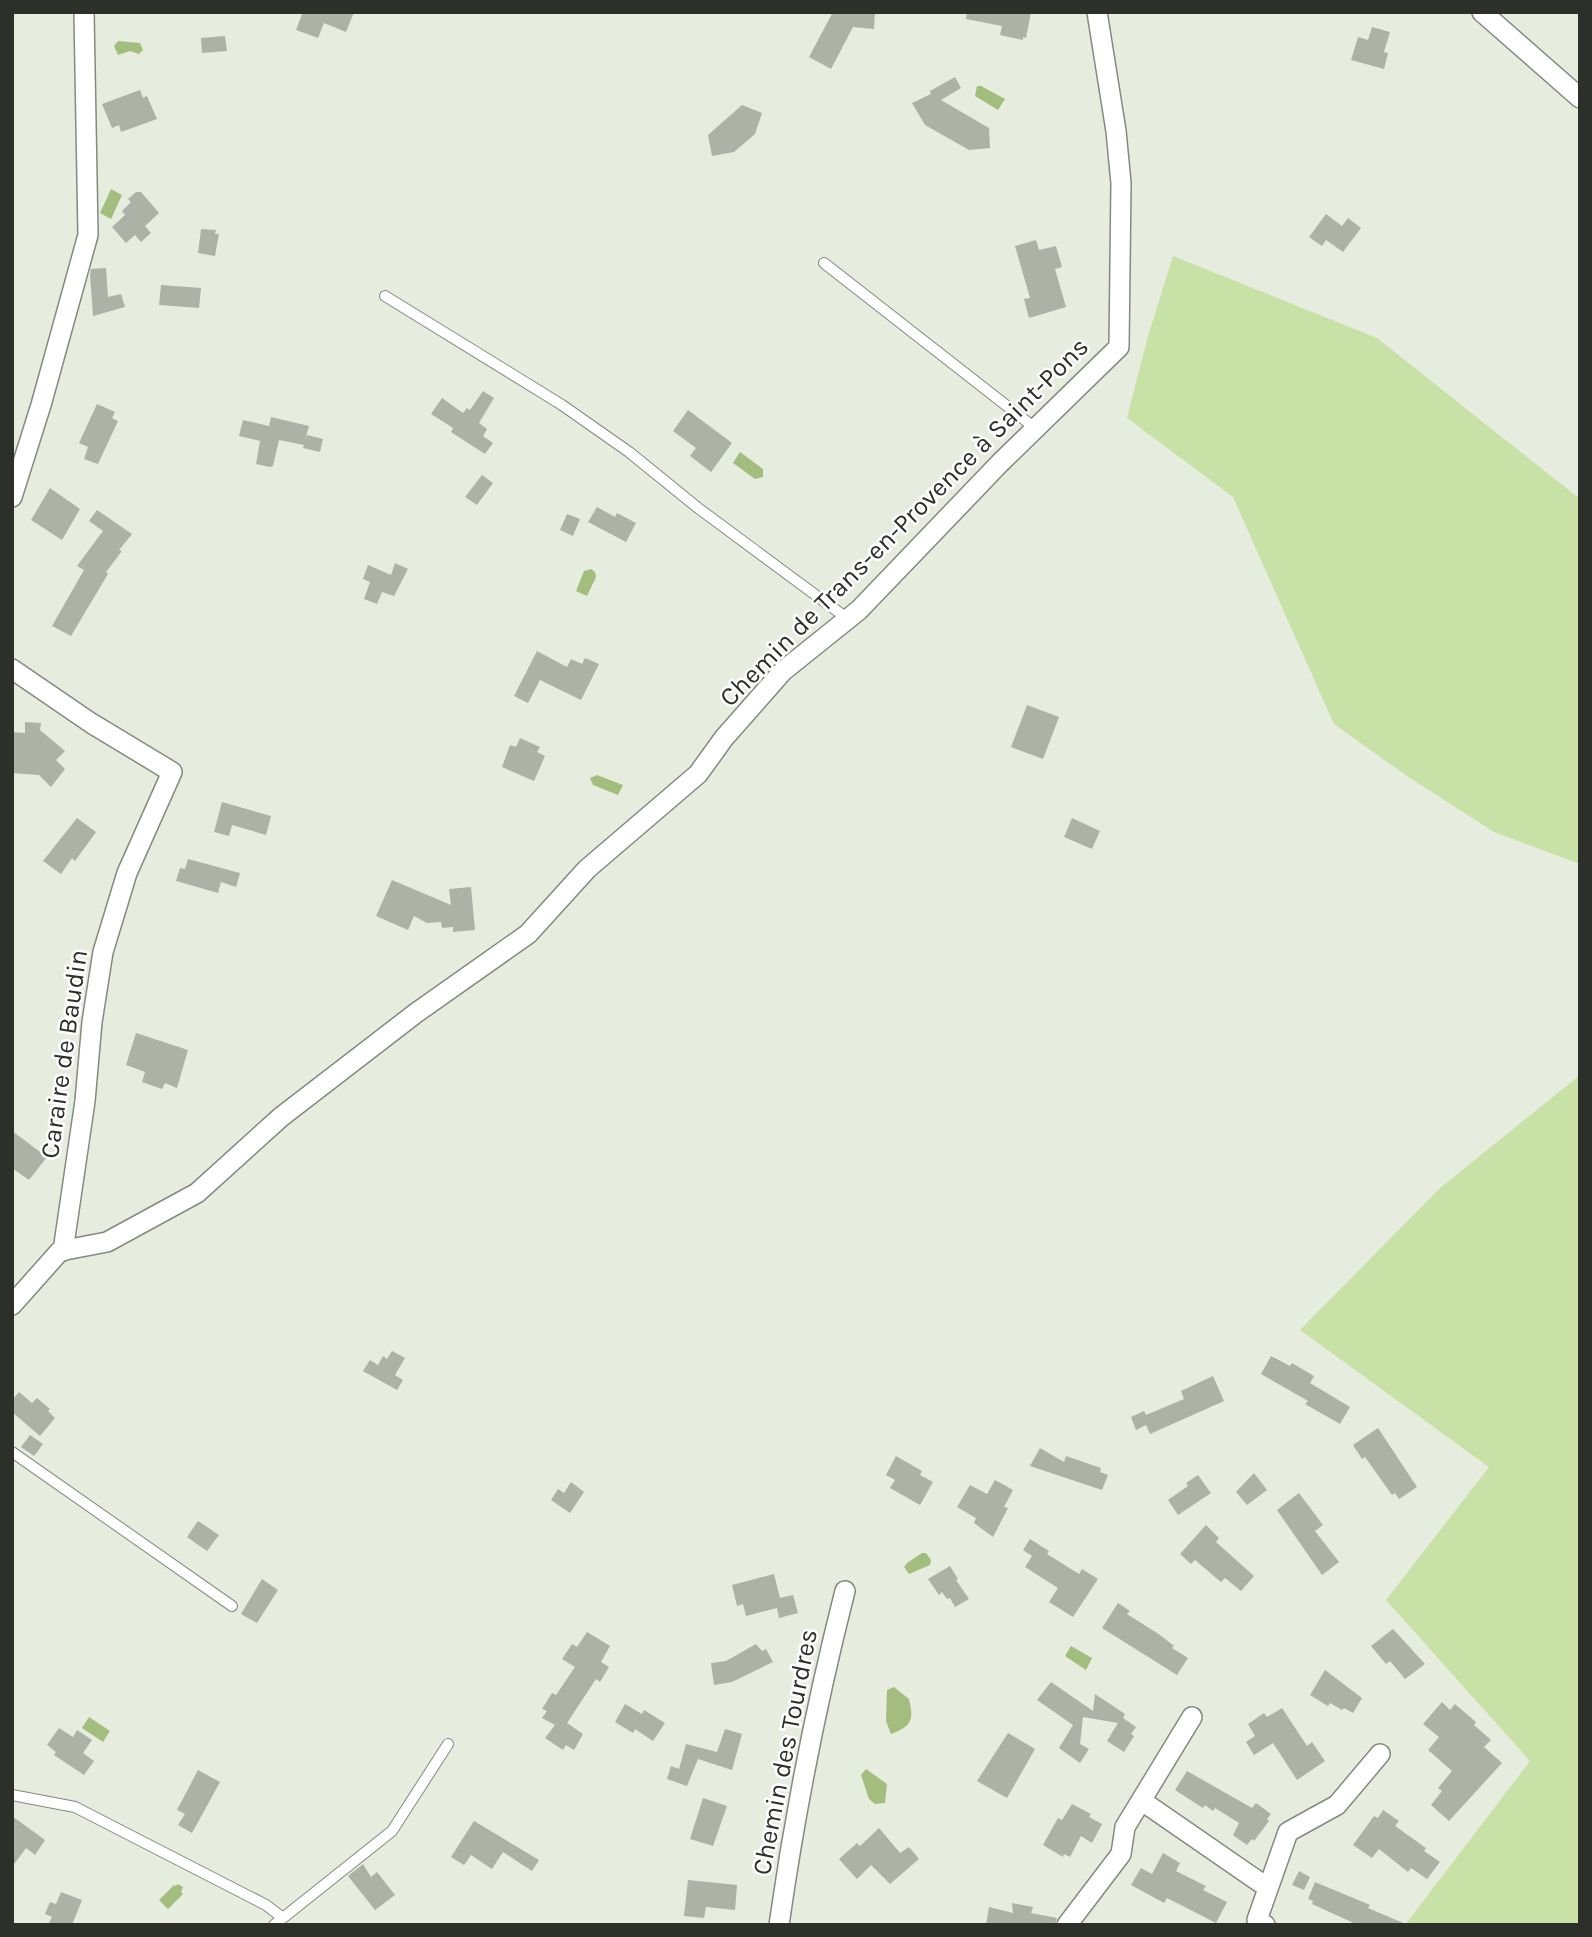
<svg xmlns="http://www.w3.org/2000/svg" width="1592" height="1937" viewBox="0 0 1592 1937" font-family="Karla,sans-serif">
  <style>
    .green { fill: #c8e1a6 }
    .water { fill: #a2bd7d }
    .building { fill: #acb2a5 }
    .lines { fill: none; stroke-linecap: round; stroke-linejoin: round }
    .lane-casing { stroke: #848a7e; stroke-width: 12 }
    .street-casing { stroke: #848a7e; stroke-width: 22 }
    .lane { stroke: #fff; stroke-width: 10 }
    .street { stroke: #fff; stroke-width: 19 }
    .labels { text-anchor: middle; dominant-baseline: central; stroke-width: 5; stroke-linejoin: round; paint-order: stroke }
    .street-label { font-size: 26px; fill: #2d2f2a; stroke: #fff }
  </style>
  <rect width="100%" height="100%" fill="#e6eddf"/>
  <path class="green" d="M1173,256L1377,338L1580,499V864L1494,832L1407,776L1334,724L1233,497L1127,418L1148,336Z
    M1580,1075V1925H1405L1530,1761L1386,1600L1489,1467L1300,1330L1440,1188Z"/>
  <path class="water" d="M118,41L140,43L143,50L139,54L130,51L118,55L114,46Z
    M977,86H981L1005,99L998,110L975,96Z
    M111,189L122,195L111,219L100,213Z
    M740,452L763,469V477L755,479L733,463Z
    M591,569L595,572L596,577L587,596L576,591L584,571Z
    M597,775L623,785L618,795L593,785L590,778Z
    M922,1553H926L931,1560L930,1565L909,1574L904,1567L907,1563Z
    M1071,1646L1092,1658L1086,1670L1065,1656Z
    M894,1687L909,1699C914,1720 912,1726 891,1734L886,1721L887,1690Z
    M89,1717L110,1731L103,1742L82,1728Z
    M866,1769L887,1784L885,1803L875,1804L869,1799L861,1775Z
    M178,1884L183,1887L181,1892L183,1894L168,1909L159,1900L174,1885L175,1886Z"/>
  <path class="building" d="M298,12H354L346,32L324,23L318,38L296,30L302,14Z
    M833,12H875L874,29L853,27L831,69L809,57Z
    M967,12H1031L1026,38L1023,37V40L1000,35L1002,26L966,19Z
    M1372,27L1390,32L1384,52L1388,53L1384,69L1351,60L1358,37L1368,40Z
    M225,36L227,51L202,53L201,38Z
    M955,77L961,88L941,100L989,128L990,148L969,150L925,125L912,103L931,94L930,91Z
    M140,90L143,98L147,96L157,119L121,132L119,125L112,128L102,104Z
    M742,105L762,113L755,134L734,152L712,156L708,135Z
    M136,192H141L159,213L145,226L151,233L141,242L135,235L126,243L112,227L125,215L122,211L131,202L128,199Z
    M1326,214L1342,226L1348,218L1361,228L1343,252L1326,240L1322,246L1309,237Z
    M201,229L216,230L215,234H219L215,256L198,253Z
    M1036,240L1039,250L1056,246L1062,267L1055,269L1066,307L1029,318L1024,299L1030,298L1015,246Z
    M106,268L108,297L121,294L125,307L93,316L90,275L91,269Z
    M161,285L201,288L199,308L159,305Z
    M483,391L494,398L479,423L487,429L483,436L493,443L485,454L451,432L453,428L431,414L442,398L463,413L467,408L470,410Z
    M97,404L115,412L112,418L118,421L98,464L84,459L88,447L79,443Z
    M688,410L732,443L711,472L690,456L696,448L673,431Z
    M271,417L309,426L305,440L307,435L323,439L320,452L303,448L304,445L279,440L273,466L270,467L256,464L260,441L239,436L243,420L269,426Z
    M482,475L493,483L477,505L465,497Z
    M50,488L80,509L62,540L31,520Z
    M597,507L615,517L617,513L636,523L626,542L588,522Z
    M97,510L132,534L119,550L122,551L106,572L108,574L71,636L52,626L84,570L77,566L103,531L89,521Z
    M567,514L580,519L573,536L560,530Z
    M395,563L408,569L394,596L382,592L377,604L364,599L370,582L363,579L368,565L391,575Z
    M537,651L567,667L571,659L582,664L585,658L599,664L581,700L540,680L528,703L514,696Z
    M1027,705L1059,717L1043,759L1011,747Z
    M25,722L41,723L40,730L65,751L56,760L65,769L51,787L39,775L12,773V732L25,733Z
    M520,738L540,747L537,752L545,756L534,781L502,767L510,745L516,747Z
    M222,802L271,816L266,835L232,825L229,836L214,832Z
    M77,818L96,832L75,861L72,858L61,874L43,861Z
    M1072,818L1100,831L1092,849L1064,837Z
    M188,859L240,873L236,887L221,882L218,893L176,881L180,868L185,869Z
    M392,880L451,905L449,889L471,887L475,930L453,932V927L442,928L441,922L427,923L414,916L408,930L376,916Z
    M136,1033L188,1050L177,1088L165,1083L162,1089L142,1082L145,1072L126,1065Z
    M12,1131L47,1157L29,1180L12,1168Z
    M392,1351L405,1358L395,1375L403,1380L397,1390L363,1371L370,1360L378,1365L383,1356L387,1359Z
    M1271,1356L1290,1366L1292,1363L1314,1376L1310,1383L1350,1407L1340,1424L1305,1404L1308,1401L1261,1374Z
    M1213,1376L1224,1401L1150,1434L1146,1425L1136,1430L1131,1417L1144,1411L1146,1415L1184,1399L1181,1391Z
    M19,1392L32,1403L37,1398L50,1409L48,1411L55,1418L40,1436L12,1412V1400Z
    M1378,1428L1417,1487L1399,1499L1395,1493L1392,1495L1365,1457L1362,1459L1353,1445Z
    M30,1435L43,1444L34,1456L21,1447Z
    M1040,1448L1064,1462L1066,1456L1101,1468L1100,1472L1108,1475L1102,1490L1030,1466Z
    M896,1456L922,1471L920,1475L933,1482L920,1505L890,1488L895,1480L886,1475Z
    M1254,1473L1267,1490L1247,1505L1236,1492Z
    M1198,1475L1211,1493L1178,1515L1168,1500L1188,1486L1186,1483Z
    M995,1480L1013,1490L1004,1507L1008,1508L993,1537L974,1523L976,1518L957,1507L970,1485L987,1494Z
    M571,1482L584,1492L570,1513L551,1500L558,1489L564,1493Z
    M1299,1493L1323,1525L1315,1531L1339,1562L1322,1575L1277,1510Z
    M198,1521L219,1535L207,1551L187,1537Z
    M1206,1525L1219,1538L1216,1542L1254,1576L1241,1591L1225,1578L1221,1582L1195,1560L1191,1564L1180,1554Z
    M1030,1539L1049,1551L1047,1554L1079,1574L1082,1569L1098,1579L1073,1617L1049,1602L1058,1588L1025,1567L1032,1556L1023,1550Z
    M950,1566L958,1579L956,1580L969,1599L955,1607L950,1598L947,1599L942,1592L939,1595L928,1579Z
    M774,1574L780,1598L793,1595L798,1613L779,1618L777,1608L746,1616L743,1604L737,1606L732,1585Z
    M262,1579L278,1590L257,1623L241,1614Z
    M1118,1603L1130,1611L1127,1614L1160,1635L1174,1646L1172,1648L1188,1658L1177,1675L1102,1628Z
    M1393,1629L1425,1664L1405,1679L1390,1661L1386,1664L1371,1646Z
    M587,1632L610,1646L601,1662L609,1667L600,1682L596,1679L567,1723L583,1734L574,1750L566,1745L563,1750L545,1738L555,1725L542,1718L547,1711L542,1709L552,1693L556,1695L575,1667L562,1659L572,1644L577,1647Z
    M756,1644L762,1651L766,1649L773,1662L732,1682L714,1685L711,1663L726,1661Z
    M1325,1670L1362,1698L1353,1713L1344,1708L1342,1710L1330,1703L1328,1706L1310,1695Z
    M1051,1682L1093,1711L1095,1694L1125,1714L1123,1718L1136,1727L1131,1734L1134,1736L1124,1752L1107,1741L1118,1723L1083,1717L1080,1744L1089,1749L1080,1763L1059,1748L1073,1725L1037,1700Z
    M1442,1702L1450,1710L1455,1704L1476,1722L1474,1725L1491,1740L1484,1747L1502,1763L1449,1821L1431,1805L1442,1791L1438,1788L1452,1771L1428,1750L1439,1737L1423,1724Z
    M625,1704L642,1714L644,1710L665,1723L653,1741L635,1729L633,1733L615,1722Z
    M1282,1708L1307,1746L1312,1742L1325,1761L1297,1780L1273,1743L1254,1755L1246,1742L1255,1736L1248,1724L1264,1713L1267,1717Z
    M59,1728L73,1737L77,1730L92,1740L83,1753L94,1761L84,1775L54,1755L56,1752L47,1745Z
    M725,1729L742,1734L732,1770L698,1759L687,1786L667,1779L671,1766L679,1769L686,1744L717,1752Z
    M1008,1733L1035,1749L1007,1798L977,1781Z
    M198,1770L220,1782L192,1833L178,1825L185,1814L177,1810Z
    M1187,1771L1252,1808L1256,1803L1271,1814L1267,1819L1269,1821L1254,1841L1252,1839L1247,1845L1233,1835L1239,1823L1215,1808L1213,1811L1205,1805L1203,1808L1175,1790Z
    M703,1798L727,1806L713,1846L690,1839Z
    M1072,1804L1091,1814L1089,1817L1102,1824L1092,1843L1081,1836L1070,1857L1064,1854L1063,1857L1043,1845L1058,1818L1062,1820Z
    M1383,1810L1399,1821L1395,1826L1426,1848L1424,1851L1440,1862L1427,1879L1411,1868L1408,1872L1379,1849L1372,1858L1353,1845L1374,1816L1378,1818Z
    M12,1816L45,1840L35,1855L26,1848L12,1867Z
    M474,1821L539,1860L532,1871L503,1852L492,1869L471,1855L464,1865L451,1857Z
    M879,1828L900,1853L909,1847L919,1859L890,1884L871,1865L857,1879L839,1859L857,1843L860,1846Z
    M1163,1853L1180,1863L1176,1871L1206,1886L1203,1890L1227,1902L1216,1923L1167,1898L1164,1903L1131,1885L1141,1868L1152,1874Z
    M363,1864L371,1877L377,1872L395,1895L375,1910L348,1876Z
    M1299,1871L1310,1877L1304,1890L1292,1885Z
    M688,1880L737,1885L735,1910L706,1907L704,1918L684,1916Z
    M1315,1882L1370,1905L1368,1908L1408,1925H1358L1312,1904L1313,1901L1308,1899Z
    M61,1892L82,1900L72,1925H48L52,1917L45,1914L50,1902L56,1904Z
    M1012,1903L1033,1907L1031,1913L1057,1918L1055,1925H986L989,1907L1013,1913Z"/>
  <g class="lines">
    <defs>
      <path id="lane" d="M824,263L1035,428
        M385,296L562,405L629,452L698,508L848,619
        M12,1452L232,1606
        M12,1795L75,1807L266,1905L283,1918
        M274,1925L392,1831L448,1744"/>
      <path id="street" d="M1482,12L1580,98
        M12,497L41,405L88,235L84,12
        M12,669L91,723L172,772L127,873L103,952L92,1022L85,1101L63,1251
        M12,1305L60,1251L107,1242L197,1193L281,1117L416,1013L528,934L587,869L698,774L724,738L783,671L859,610L1000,463L1119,347L1121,183L1116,131L1097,12
        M1142,1801L1268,1888
        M779,1925C795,1812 817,1701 845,1591
        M1067,1925L1121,1854L1125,1827L1192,1717
        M1265,1925L1257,1920L1288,1832L1337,1805L1380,1754"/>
    </defs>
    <use href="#lane" class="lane-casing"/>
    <use href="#street" class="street-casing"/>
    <use href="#lane" class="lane"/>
    <use href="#street" class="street"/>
  </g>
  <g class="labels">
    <g class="street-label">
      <text transform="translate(904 522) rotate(-45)">Chemin de Trans-en-Provence à Saint-Pons</text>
      <text transform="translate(64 1054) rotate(-82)">Caraire de Baudin</text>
      <text transform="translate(785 1752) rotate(-79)">Chemin des Tourdres</text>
    </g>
  </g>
  <rect width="1592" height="1937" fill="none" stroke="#2d2f2a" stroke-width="28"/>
</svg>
